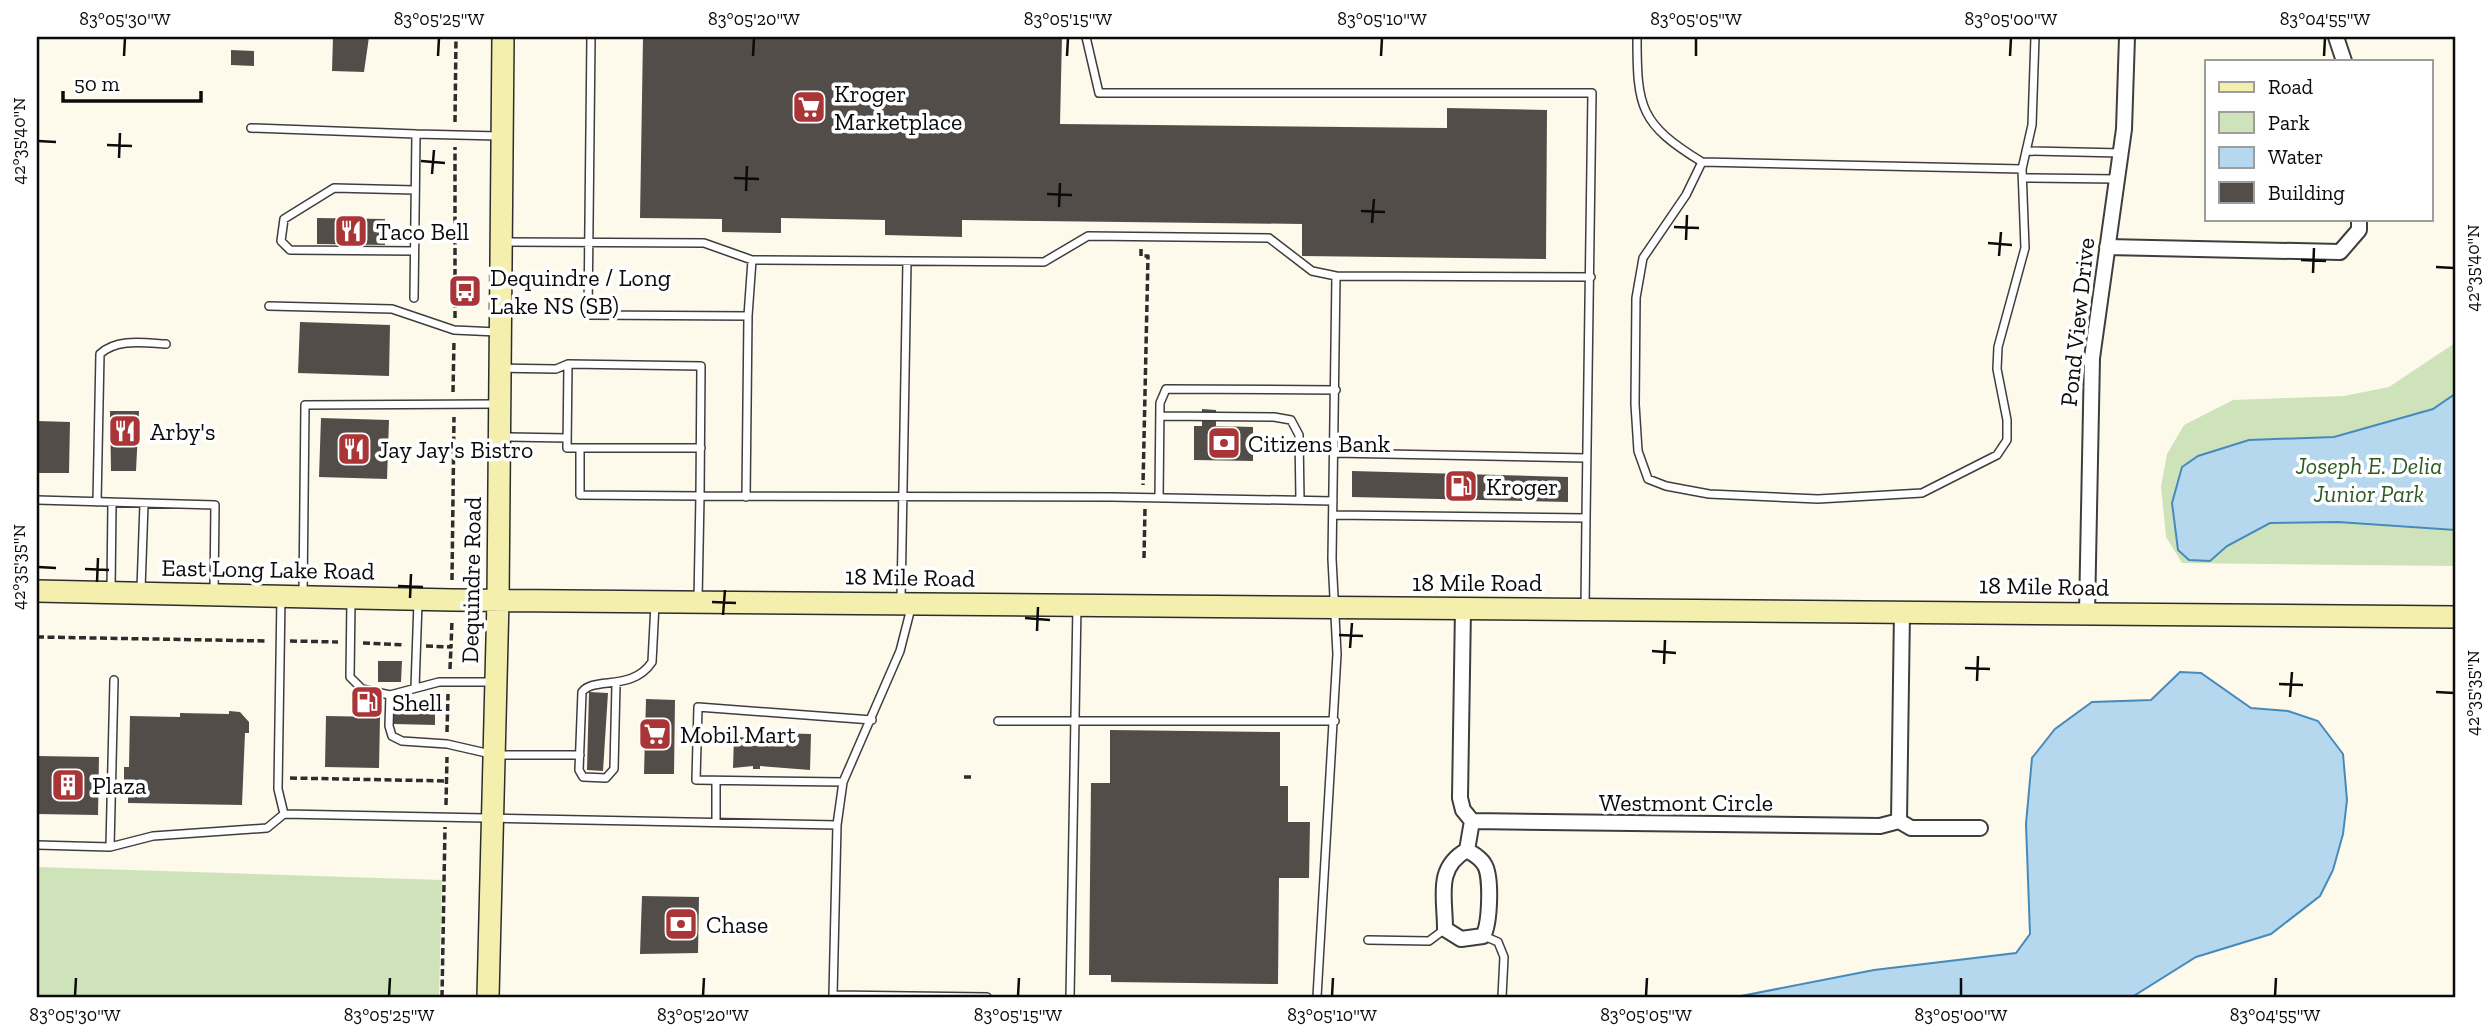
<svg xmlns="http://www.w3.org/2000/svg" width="2492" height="1034" viewBox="0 0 2492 1034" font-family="'Zilla Slab',serif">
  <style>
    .green { fill: #cee3ba }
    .water { fill: #b6d8ee; stroke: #468abc; stroke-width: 2 }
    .building { fill: #524d49 }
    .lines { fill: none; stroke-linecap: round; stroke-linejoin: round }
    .lane-casing { stroke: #3e3e3e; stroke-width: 10 }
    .street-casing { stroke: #3e3e3e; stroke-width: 18 }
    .secondary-casing { stroke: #2d2d2d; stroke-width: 24 }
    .path { stroke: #2d2d2d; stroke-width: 3.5; stroke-dasharray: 7 3.5; stroke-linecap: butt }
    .lane { stroke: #fff; stroke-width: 7 }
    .street { stroke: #fff; stroke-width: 14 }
    .secondary { stroke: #f5efae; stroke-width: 21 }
    .ticks { fill: none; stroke: #0b0b0b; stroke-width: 2.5 }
    .labels { text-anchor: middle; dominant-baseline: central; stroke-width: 7; stroke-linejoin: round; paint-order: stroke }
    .poi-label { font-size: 24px; fill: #0b0b0b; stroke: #fff; text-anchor: start }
    .street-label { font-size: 24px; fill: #0b0b0b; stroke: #fff }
    .park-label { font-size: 24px; font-style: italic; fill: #2e5a24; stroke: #fff }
    .neatline { fill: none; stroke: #0b0b0b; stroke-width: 2.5 }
    .ticks-label { font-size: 18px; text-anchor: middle; fill: #0b0b0b }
  </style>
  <rect width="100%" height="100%" fill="#fdfaec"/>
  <path class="green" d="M2455,343V566L2182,563L2166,537L2161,487L2167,454L2184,425L2233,400L2344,396L2389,387Z
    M37,867L442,880L439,997H37Z"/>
  <path class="water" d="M2455,394V530L2338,522L2270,523L2227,546L2210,561L2189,560L2178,550L2172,503L2182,467L2198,456L2249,440L2334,437L2433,409Z
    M2180,672L2201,673L2251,708L2288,711L2318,721L2343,754L2347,800L2343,834L2333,870L2320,896L2271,934L2196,957L2132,997H1736L1874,970L2016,953L2030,934L2026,824L2032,758L2055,729L2092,702L2151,700Z"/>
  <path class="building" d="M333,37H369L364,72L332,71Z
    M643,37H1062L1060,124L1447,128V108L1547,110L1546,259L1302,256V224L962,220V237L885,235V220L781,218V233L722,232V219L640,218Z
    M231,50L254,51V66L231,65Z
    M317,218L385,219V245L317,244Z
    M300,322L390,325L389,376L298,373Z
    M1202,409L1216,410V426L1253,427V461L1194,460V426H1202Z
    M110,411H139L136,471H111Z
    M321,418L389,420L387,479L319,477Z
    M37,421L70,422L69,473H37Z
    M1352,471L1568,477V502L1352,497Z
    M378,661H402L401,682H378Z
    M589,692L608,693L603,771L587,770Z
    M646,699L675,700L674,774H644Z
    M394,703L435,704V725L394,724Z
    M229,711L240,712L249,722V733H245L242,805L128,803V789L124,788V767H129L130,716L180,717V713L229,714Z
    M326,716L380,717L379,768L325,767Z
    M1110,730L1280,732V786H1288V822H1310L1309,878H1279L1278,984L1111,982V975H1089L1091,783H1110Z
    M775,733L811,734L810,770L760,766V769H753V766L733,768L734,737L775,738Z
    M37,756L99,757L98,815L37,814Z
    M642,896L699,897L698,953L640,954Z"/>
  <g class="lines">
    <defs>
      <path id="lane" d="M591,37L588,315L748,316L746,497
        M1086,37L1099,93H1592L1586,518
        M1637,37C1637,108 1640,124 1702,162L2022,169
        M251,128L416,134
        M2027,151L2121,153
        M1702,162L1686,195L1643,258L1636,298L1635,404L1638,451L1648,479L1666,486L1709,494L1818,499L1922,493L1997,455L2007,440V420L1997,369L1998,347L2025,248L2022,169L2032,125L2035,37
        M2023,178L2117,179
        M502,242L704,243L752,260L1044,262L1088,236L1269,238L1312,271L1336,276L1332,559L1337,654L1317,997
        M414,251L290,250L281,241L284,219L334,188L415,190
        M1336,276L1591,277
        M414,298L416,134L498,136
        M269,306L392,309L454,330L497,332
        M748,316L752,260
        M568,364L567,448H701
        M501,368L556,369L568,364L701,366L700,496L580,495V448
        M1160,416L1274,417L1291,420L1299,435L1300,500
        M500,437L567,438
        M1335,453L1586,458
        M1159,498L1160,403L1166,389L1336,390
        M37,500L215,505L214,592
        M97,502L100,354C117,338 145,343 166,344
        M1333,515L1586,518L1585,608
        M141,589L144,504
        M111,590L112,503
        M303,594L305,405L496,404
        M281,597L278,789L284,814L837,825L833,995L987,997
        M698,600L700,496L1112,497L1333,501
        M901,600L907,261
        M351,601L350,677L362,689L390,695
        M492,682H439L390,695L389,726L392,736L402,741L447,744L495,755H580
        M616,684L614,769L606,778L583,777L579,770L582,692C594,676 632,692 652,662L655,604
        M415,688L418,602
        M998,721H1335
        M716,781V822
        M843,782L696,780L698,707L872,720
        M837,825L843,782L900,651L911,608
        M37,845L110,847L114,680
        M110,847L153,836L267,828L284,814
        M1484,936L1498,942L1504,957L1502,997
        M1368,940L1429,941L1445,929
        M1070,997L1077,606"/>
      <path id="street" d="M2336,37L2344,61
        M2107,247L2340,252L2359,230V219
        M1463,608L1460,798L1463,810L1472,821L1880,826L1899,821L1911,828H1980
        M2087,613L2092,358L2124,129L2127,37
        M1899,821L1902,611
        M1467,850C1473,854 1480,857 1484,864C1492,875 1490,924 1483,936L1461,939L1445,929C1445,896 1435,868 1467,850L1472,821"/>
      <path id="secondary" d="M37,591L452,600L2455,617
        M488,997L498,600L503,37"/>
    </defs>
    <use href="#lane" class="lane-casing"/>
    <use href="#street" class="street-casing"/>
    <use href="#secondary" class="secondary-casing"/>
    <path class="path" d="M455,122L456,37
      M1141,249V256H1148L1143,485
      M455,318V147
      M453,392L454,340
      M1144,558L1145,508
      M452,580L454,417
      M37,637L268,641
      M290,641L338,642
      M363,643L405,645
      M426,646L451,647L452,620
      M450,669L451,647
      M447,732L448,694
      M964,777H974
      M290,778L447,781
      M446,805L447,757
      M442,997L445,827"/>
    <use href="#lane" class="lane"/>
    <use href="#street" class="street"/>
    <use href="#secondary" class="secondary"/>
  </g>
  <path class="ticks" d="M124,56L125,38M438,56L439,38M753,56L754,38M1067,56L1068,38M1381,56L1382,38M1696,56V38M2010,56L2011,38M2324,56L2325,38M38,141L56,142M107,145L132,146M119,158L120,133M421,161L445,163M432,174L434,150M734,178L759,179M746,191L747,166M1047,194L1072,195M1059,207L1060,183M1361,211L1385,212M1372,223L1374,199M1674,227L1699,228M1686,240L1687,215M1988,243L2012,245M1999,256L2001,232M2301,260L2326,261M2436,267L2454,268M2313,273L2314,248M38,567L56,568M85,569L109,570M97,582L98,558M398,586L423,587M410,598L411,574M712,602L736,603M723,615L725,590M1025,618L1050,620M1037,631L1038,607M1339,635L1363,636M1350,648L1352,623M1652,651L1676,653M1664,664L1665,640M1965,668L1990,669M1977,681L1978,656M2279,684L2303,685M2436,692L2454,693M2290,697L2292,672M75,996L76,978M389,996L390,978M703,996L704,978M1018,996L1019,978M1332,996L1333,978M1646,996L1647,978M1961,996V978M2275,996L2276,978"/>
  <defs>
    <symbol id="supermarket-square" viewBox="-11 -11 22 22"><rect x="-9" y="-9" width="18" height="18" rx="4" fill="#aa3537" stroke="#fff"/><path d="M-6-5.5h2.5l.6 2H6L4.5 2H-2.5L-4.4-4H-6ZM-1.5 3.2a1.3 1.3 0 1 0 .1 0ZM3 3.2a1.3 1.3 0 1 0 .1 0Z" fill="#fff"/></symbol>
    <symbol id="restaurant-square" viewBox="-11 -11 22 22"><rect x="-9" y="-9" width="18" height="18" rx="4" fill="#aa3537" stroke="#fff"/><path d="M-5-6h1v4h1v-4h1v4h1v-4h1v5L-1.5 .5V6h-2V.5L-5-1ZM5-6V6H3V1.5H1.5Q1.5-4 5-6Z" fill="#fff"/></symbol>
    <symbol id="bus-square" viewBox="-11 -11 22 22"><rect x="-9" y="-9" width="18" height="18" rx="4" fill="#aa3537" stroke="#fff"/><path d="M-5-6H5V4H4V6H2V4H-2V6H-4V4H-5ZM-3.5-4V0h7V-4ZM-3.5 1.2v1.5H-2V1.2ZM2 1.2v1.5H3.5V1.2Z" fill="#fff"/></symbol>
    <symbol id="bank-square" viewBox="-11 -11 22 22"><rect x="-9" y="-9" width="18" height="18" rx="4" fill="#aa3537" stroke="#fff"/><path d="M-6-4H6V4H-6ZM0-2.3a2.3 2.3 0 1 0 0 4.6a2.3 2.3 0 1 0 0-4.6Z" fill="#fff"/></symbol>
    <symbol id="fuel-square" viewBox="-11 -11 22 22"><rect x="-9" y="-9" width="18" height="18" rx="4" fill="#aa3537" stroke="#fff"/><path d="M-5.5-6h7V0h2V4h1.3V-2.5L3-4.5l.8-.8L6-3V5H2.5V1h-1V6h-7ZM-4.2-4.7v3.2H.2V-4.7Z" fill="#fff"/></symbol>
    <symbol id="building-square" viewBox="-11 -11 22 22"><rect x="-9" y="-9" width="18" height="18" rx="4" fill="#aa3537" stroke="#fff"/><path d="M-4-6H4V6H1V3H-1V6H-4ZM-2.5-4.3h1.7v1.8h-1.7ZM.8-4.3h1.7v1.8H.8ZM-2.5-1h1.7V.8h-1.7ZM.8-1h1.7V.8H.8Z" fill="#fff"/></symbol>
  </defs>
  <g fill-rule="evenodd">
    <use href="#supermarket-square" x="790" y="88" width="38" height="38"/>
    <use href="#restaurant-square" x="332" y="212" width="38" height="38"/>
    <use href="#bus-square" x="446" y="272" width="38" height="38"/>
    <use href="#restaurant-square" x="106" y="412" width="38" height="38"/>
    <use href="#bank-square" x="1205" y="424" width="38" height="38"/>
    <use href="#restaurant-square" x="335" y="430" width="38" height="38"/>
    <use href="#fuel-square" x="1442" y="467" width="38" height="38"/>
    <use href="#fuel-square" x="348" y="683" width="38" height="38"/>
    <use href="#supermarket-square" x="636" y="715" width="38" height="38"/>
    <use href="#building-square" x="49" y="766" width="38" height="38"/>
    <use href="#bank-square" x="662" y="905" width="38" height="38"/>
  </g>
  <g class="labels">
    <g class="poi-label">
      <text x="834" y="93">Kroger<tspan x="834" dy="28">Marketplace</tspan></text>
      <text x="376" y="231">Taco Bell</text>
      <text x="490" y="277">Dequindre / Long<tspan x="490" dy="28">Lake NS (SB)</tspan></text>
      <text x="150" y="431">Arby's</text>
      <text x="1248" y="443">Citizens Bank</text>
      <text x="378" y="449">Jay Jay's Bistro</text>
      <text x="1486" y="486">Kroger</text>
      <text x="392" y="702">Shell</text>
      <text x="680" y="734">Mobil Mart</text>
      <text x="92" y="785">Plaza</text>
      <text x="706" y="924">Chase</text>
    </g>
    <g class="street-label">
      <text transform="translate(2077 322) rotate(-84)">Pond View Drive</text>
      <text transform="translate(268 569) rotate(1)">East Long Lake Road</text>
      <text transform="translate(910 577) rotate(1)">18 Mile Road</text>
      <text transform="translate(471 580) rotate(-89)">Dequindre Road</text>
      <text x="1477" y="582">18 Mile Road</text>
      <text transform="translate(2044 586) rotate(1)">18 Mile Road</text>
      <text x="1686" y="802">Westmont Circle</text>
    </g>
    <g class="park-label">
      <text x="2369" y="465">Joseph E. Delia<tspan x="2369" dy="28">Junior Park</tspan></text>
    </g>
  </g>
  <rect width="2492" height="1034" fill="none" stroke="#ffffff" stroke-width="77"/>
  <rect x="2205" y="60" width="228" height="161" fill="#ffffff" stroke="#9d9d9d" stroke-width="2"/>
  <rect x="2219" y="82" width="35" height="10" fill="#f5efae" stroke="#9d9d9d" stroke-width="2"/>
  <text x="2268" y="94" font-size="21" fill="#0b0b0b">Road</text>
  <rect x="2219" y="112" width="35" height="21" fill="#cee3ba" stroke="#9d9d9d" stroke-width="2"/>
  <text x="2268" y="130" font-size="21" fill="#0b0b0b">Park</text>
  <rect x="2219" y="147" width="35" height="21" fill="#b6d8ee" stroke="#9d9d9d" stroke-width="2"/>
  <text x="2268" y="164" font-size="21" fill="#0b0b0b">Water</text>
  <rect x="2219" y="182" width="35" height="21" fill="#524d49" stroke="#9d9d9d" stroke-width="2"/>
  <text x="2268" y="200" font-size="21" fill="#0b0b0b">Building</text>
  <path d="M63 91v10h138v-10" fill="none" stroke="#0b0b0b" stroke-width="3.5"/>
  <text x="74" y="91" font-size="21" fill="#0b0b0b" stroke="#ffffff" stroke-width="5" paint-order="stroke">50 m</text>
  <rect x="38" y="38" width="2416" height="958" class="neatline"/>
  <g class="ticks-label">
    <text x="125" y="25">83°05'30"W</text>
    <text x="439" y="25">83°05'25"W</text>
    <text x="754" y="25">83°05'20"W</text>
    <text x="1068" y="25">83°05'15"W</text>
    <text x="1382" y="25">83°05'10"W</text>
    <text x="1696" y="25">83°05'05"W</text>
    <text x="2011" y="25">83°05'00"W</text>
    <text x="2325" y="25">83°04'55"W</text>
    <text transform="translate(19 141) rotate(-90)" y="6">42°35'40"N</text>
    <text transform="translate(2473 268) rotate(-90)" y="6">42°35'40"N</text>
    <text transform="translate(19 567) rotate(-90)" y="6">42°35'35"N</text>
    <text transform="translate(2473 693) rotate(-90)" y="6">42°35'35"N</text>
    <text x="75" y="1021">83°05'30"W</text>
    <text x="389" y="1021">83°05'25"W</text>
    <text x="703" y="1021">83°05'20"W</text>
    <text x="1018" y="1021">83°05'15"W</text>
    <text x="1332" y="1021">83°05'10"W</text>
    <text x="1646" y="1021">83°05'05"W</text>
    <text x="1961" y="1021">83°05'00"W</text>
    <text x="2275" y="1021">83°04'55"W</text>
  </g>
</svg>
